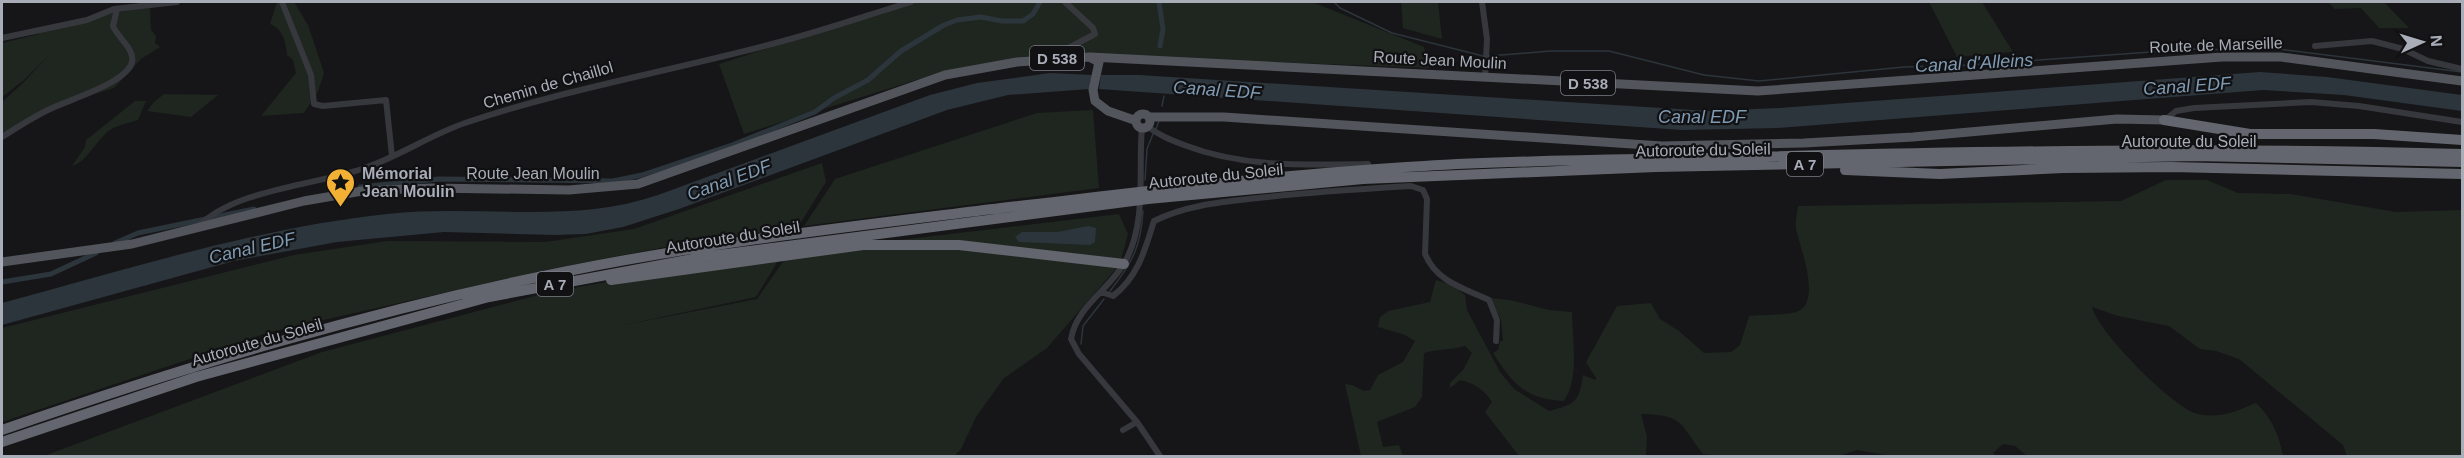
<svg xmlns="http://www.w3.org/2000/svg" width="2464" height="458" viewBox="0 0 2464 458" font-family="Arial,sans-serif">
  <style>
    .green { fill: #1e261f }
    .water { fill: #2c353c }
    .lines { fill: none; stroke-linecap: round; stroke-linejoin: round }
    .stream { stroke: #2c353c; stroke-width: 1.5 }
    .canal { stroke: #2c353c; stroke-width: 5 }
    .street { stroke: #37383d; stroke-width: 6 }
    .primary { stroke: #53555c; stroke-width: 9 }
    .highway { stroke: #63666e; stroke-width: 10 }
    .labels { text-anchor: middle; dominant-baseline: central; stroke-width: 4.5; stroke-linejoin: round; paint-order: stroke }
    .shield { fill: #111113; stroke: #7b7e86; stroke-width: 1.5 }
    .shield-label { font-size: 15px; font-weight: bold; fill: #a8adb8 }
    .street-label { font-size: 16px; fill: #a8adb8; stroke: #111113 }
    .poi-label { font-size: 16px; font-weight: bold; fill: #a8adb8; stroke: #111113; text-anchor: start }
    .water-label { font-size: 18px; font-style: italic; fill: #7f9bb3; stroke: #111113 }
  </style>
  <rect width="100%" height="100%" fill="#161618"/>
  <path class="green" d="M277,2H294L308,25L324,73L318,91L304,113L261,116L296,73L293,60L287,55C286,42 283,29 270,24Z
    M912,2H1312L1424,47L1429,68L1105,56L942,72L744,134L719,64Z
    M1401,2H1438L1442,39L1403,28Z
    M1929,2H1982L2013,52L1957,57Z
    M2328,2H2384L2409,28H2379L2361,8L2335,9Z
    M150,8L151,30L156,36L155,43L160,47L141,59L114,88L71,102L2,135V102L23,83L49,55L24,80L2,97V43L39,34L38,31L113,11Z
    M164,94L218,95L191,117L147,111L153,103Z
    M135,101H146L138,120C129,123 118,125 110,130C97,139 86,163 72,166L85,147L86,140Z
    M1093,110L1099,188L804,226L835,179L1037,113Z
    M822,163L826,182L798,227L671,246L550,269L270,332L2,422V328L294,255L387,241L545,242L634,229Z
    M2166,180H2207L2238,193L2291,194L2396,212L2462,210V456H2347L2343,445L2239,359L2216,351L2200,349L2169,326L2118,316L2092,307C2097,331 2174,409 2198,414C2220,419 2237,411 2256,403C2272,418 2279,435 2283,456H2027L2015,446L2003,444L1993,453L1996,456H1891L1857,450L1839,456H1720L1703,454C1679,422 1683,415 1641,414L1647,437L1646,456H1519L1485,412L1492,402C1484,389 1475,384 1460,380L1450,388V383L1463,370L1472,353L1465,346C1448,351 1440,348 1424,353L1422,397L1415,407L1377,422L1383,447L1399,445L1403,456H1361L1345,384L1352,385L1364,391L1370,390L1378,375L1403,362L1415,341L1405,335L1378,327L1380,317L1388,311L1430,302L1436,280L1452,285L1465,295L1467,310L1500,372L1514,389L1549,411C1575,404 1579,403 1583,375L1596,380V378L1586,362L1617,306L1651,303L1660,319L1679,331L1704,353L1731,352L1740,345L1749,316C1761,315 1787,315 1796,312C1823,304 1800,247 1796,229C1795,222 1797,213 1798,206L2121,201Z
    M1119,214L1128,234L1120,264L1047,348L1004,378L976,417L961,449L954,456H44L322,352L550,292L784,251L756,297L624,325L757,299L789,253Z
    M1490,298L1510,300L1549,310L1572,312C1572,340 1580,377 1564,401C1525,399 1513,384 1493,353L1498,350L1500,341H1503L1501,320Z"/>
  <path class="water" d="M2260,72L2327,77L2462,95V111L2344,95L2263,90L1777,128L1682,130L1099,89L1101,75H1139L1709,111L1779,108Z
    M1050,73L1092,75L1089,89L1008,95L947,110L679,209L623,227L586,234L555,235L444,232L337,242L234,261L2,325V303C129,269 256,228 387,214C478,204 571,225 658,195L930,95L977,83Z
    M1088,226L1096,228L1095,242L1090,245L1019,242L1015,237L1022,232H1058Z"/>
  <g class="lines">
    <path class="stream" d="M1334,2L1340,8L1392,33L1483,56
      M1489,56L1550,51H1609L1704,75L1759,81L1904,67L1970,65L2193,49L2238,50L2263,47L2462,72
      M1162,106L1164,96
      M1156,129L1159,121
      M1145,180L1147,149L1153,134
      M1110,291C1132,263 1141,247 1143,211
      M1081,344L1083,326L1104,299"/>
    <path class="canal" d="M1159,2L1163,29L1160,46
      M360,187L439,179L613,181L642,175L732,145L815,112L834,98L868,80L901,51L944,25L957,20L981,17L1002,21H1023L1033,14L1040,2
      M115,243L138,233L254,209
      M2,282L51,274L96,253"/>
    <path class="street" d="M282,2L311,75L314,104L323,106L386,100L392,156
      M1482,2L1487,39L1485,78
      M2,38L87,20L114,9L177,2
      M2315,46L2372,41L2403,49L2428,61L2462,69
      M1056,60L1057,54L1095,34L1093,28L1065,2
      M2165,120L2176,111L2194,108L2311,102L2359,106L2462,122
      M1147,126C1158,135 1171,140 1184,145C1244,168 1305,165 1368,164
      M1142,127C1138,169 1147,221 1126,260C1111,289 1077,305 1071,339L1079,354L1137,422L1160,456
      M2,137C18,127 33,117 50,109C68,100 127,83 132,62C135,49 117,37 113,26L117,9
      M198,227C232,190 315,185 362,169C398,157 430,135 465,123C566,89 670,71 772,44C819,32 865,16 911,2
      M1101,292L1113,296C1138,277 1145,250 1154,221C1186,205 1222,202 1258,198C1309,192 1360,189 1411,186L1423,190L1427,199L1425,254C1437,282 1463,288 1489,300L1497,320L1496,341
      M1123,430L1137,422"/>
    <path class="primary" d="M1091,58L1099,62L1093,90L1095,101L1108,111L1134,120
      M1136 121a7 7 0 1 1 14 0a7 7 0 1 1-14 0Z
      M1149,117H1224L1662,146L1804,143L1913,137L2117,119L2164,120
      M2,262L132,244L304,201L362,191L431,188L569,190L638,184L945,75L1017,62L1090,57L1758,91L2222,57H2281L2462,81"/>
    <path class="highway" d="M2164,120L2250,134H2374L2462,140
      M1845,170L1940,174L2063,168L2172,167L2462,174
      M611,280L863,245H959L1124,264
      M2,430C187,366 375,309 568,271C711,242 856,226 1001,208C1141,192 1282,174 1424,166C1532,159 1641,160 1749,157C1987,151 2224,147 2462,154
      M2,442L196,377L489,297L703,257L1148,199L1363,179L1656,167L2196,156L2462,162"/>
  </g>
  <defs>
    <symbol id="sight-pin" viewBox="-11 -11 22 30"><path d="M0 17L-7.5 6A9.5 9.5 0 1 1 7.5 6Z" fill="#f2b134" stroke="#111113"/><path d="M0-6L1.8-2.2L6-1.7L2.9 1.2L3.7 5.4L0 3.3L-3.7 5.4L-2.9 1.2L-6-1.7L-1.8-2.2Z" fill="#111"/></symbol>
  </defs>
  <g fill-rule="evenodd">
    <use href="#sight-pin" x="324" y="166" width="33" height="45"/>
  </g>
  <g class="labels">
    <g class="shield">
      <rect x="1030" y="46" width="54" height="24" rx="4.5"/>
      <rect x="1561" y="71" width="54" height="24" rx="4.5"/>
      <rect x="1787" y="152" width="36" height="24" rx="4.5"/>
      <rect x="537" y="272" width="36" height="24" rx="4.5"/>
    </g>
    <g class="shield-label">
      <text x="1057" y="58">D 538</text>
      <text x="1588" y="83">D 538</text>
      <text x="1805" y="164">A 7</text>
      <text x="555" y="284">A 7</text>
    </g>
    <g class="street-label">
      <text transform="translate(2216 45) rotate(-2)">Route de Marseille</text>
      <text transform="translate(1440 60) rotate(3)">Route Jean Moulin</text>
      <text transform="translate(548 85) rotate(-16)">Chemin de Chaillol</text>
      <text x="2189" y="141">Autoroute du Soleil</text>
      <text transform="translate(1703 150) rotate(-1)">Autoroute du Soleil</text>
      <text x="533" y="173">Route Jean Moulin</text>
      <text transform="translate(1216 176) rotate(-6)">Autoroute du Soleil</text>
      <text transform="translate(733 237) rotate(-9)">Autoroute du Soleil</text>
      <text transform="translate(257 342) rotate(-16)">Autoroute du Soleil</text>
    </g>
    <g class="poi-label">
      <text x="362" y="173">Mémorial<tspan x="362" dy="18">Jean Moulin</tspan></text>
    </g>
    <g class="water-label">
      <text transform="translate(1974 63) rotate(-3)">Canal d'Alleins</text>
      <text transform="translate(2187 86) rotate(-4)">Canal EDF</text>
      <text transform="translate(1217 90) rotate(4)">Canal EDF</text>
      <text x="1702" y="117">Canal EDF</text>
      <text transform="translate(729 180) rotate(-20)">Canal EDF</text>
      <text transform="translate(252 248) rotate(-13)">Canal EDF</text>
    </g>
  </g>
  <rect width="2464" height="458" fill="none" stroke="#a8adb8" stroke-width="6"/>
  <g transform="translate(2422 42) rotate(86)" stroke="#111113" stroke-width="4.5" paint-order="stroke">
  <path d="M0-4.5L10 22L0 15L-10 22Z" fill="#a8adb8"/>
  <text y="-9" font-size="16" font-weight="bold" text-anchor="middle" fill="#a8adb8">N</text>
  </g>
</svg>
